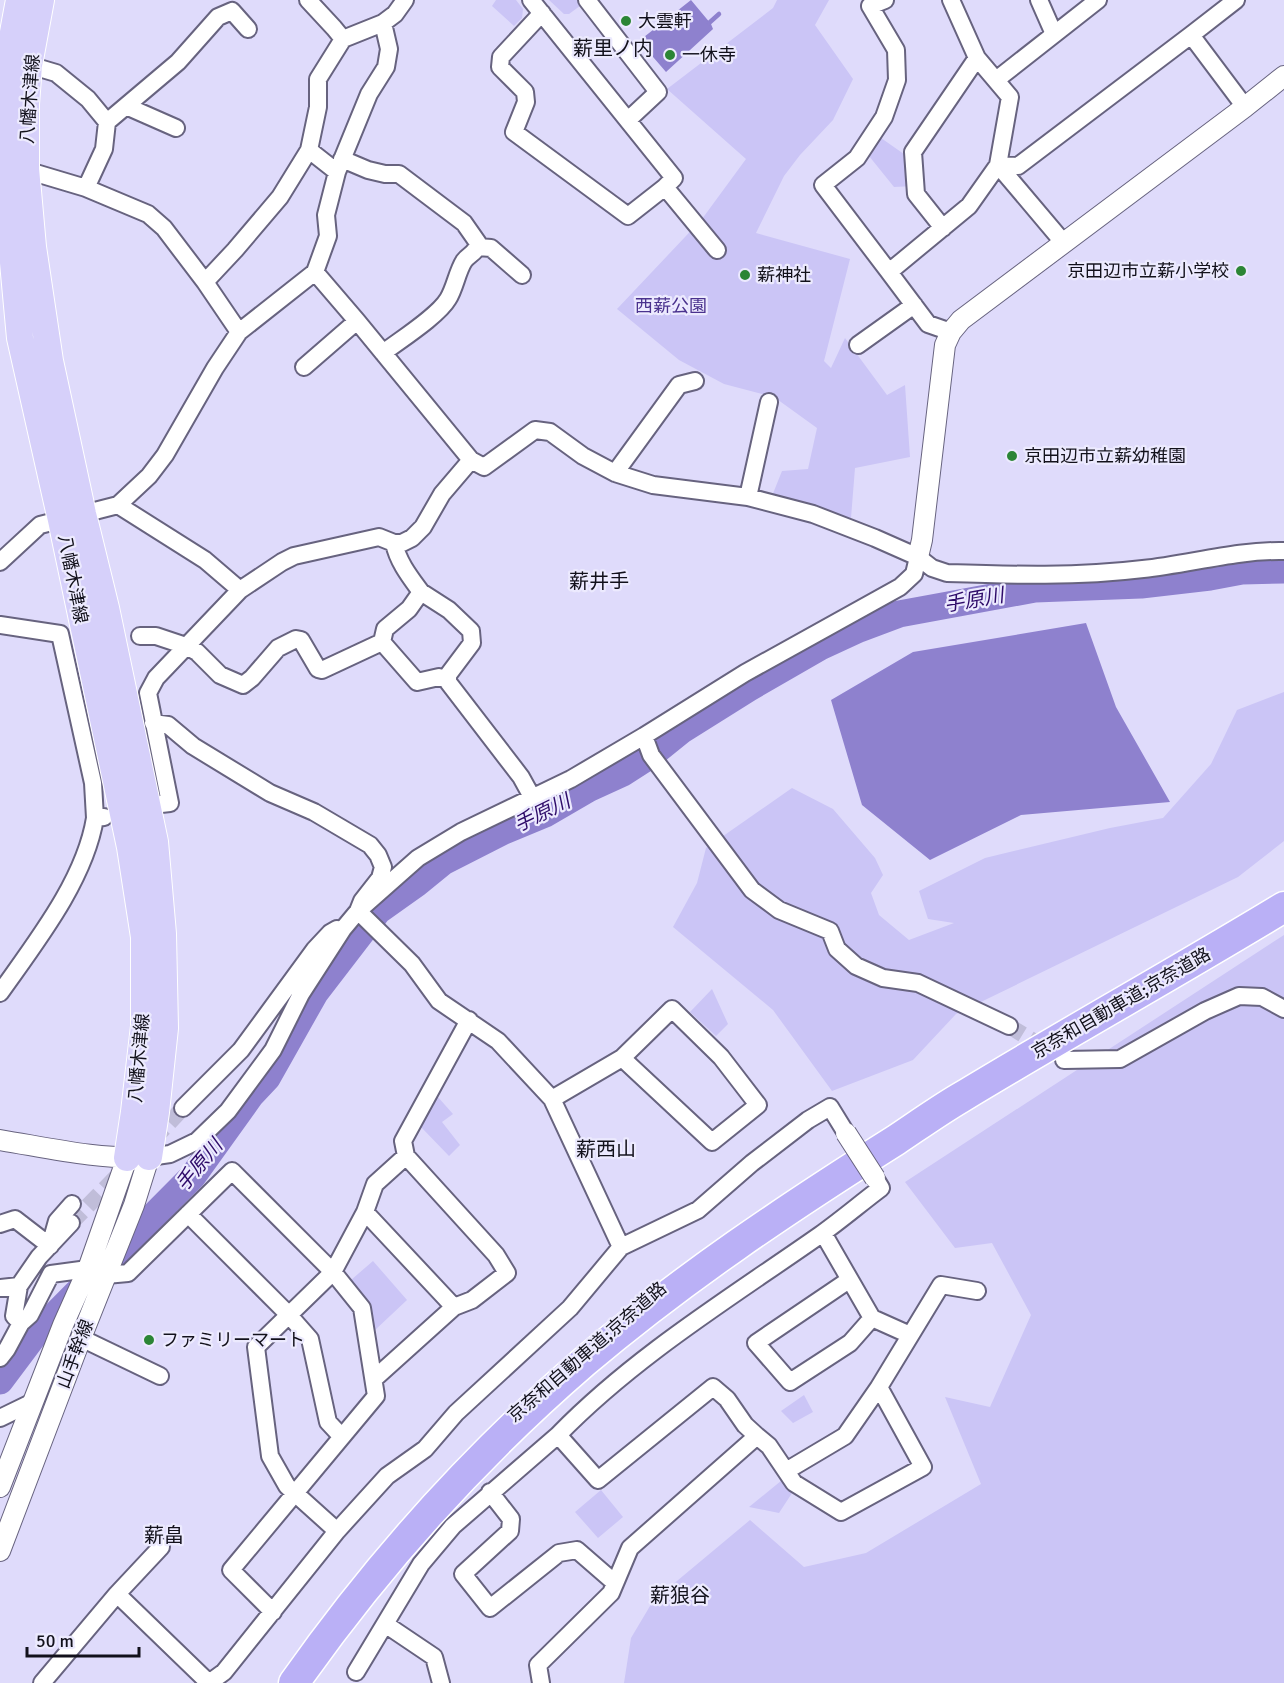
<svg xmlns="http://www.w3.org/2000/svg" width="1284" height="1683" viewBox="0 0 1284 1683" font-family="Signika,'Noto Sans JP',sans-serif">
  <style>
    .green { fill: #cbc5f6 }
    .water { fill: #8e81ce }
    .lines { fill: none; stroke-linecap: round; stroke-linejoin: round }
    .stream { stroke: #8e81ce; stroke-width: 4.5 }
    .river { stroke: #8e81ce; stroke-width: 27 }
    .minor-tunnel { stroke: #c0bdd9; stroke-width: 16; stroke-dasharray: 16 8; stroke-linecap: butt }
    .minor-casing { stroke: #67637f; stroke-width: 20 }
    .tertiary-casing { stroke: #67637f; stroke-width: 22 }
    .primary-casing { stroke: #fff; stroke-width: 28 }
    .motorway-casing { stroke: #fff; stroke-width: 33 }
    .minor { stroke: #fff; stroke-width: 16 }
    .tertiary { stroke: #fff; stroke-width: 20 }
    .primary { stroke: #d6d0fa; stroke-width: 26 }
    .motorway { stroke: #bab0f6; stroke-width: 30 }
    .tertiary-bridge-casing { stroke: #67637f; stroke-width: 22; stroke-linecap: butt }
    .tertiary-bridge { stroke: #fff; stroke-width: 20 }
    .poi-dot { fill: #2b8535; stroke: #eceafe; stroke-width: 2 }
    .labels { text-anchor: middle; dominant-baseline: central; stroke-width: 4.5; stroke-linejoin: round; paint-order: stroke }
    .poi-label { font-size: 18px; fill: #12111b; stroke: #eceafe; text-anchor: start }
    .street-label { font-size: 18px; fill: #12111b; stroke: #eceafe }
    .park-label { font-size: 18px; fill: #4a328e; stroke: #eceafe }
    .neighbourhood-label { font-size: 20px; fill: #12111b; stroke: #eceafe }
    .water-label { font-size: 20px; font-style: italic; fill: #2e0b69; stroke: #eceafe }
  </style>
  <rect width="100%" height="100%" fill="#dfdbfb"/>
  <path class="green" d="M496,0H516L523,9L522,18L514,26L492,6Z
    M549,0H582L584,3L569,14H564Z
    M777,0H829L815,25L853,79L833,120L800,155L784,176L756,233L850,259L824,361L831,368L845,338L887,395L905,385L910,457L855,468L851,518L810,508L772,496L782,471L808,469L817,428L774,397L724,384L679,360L617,309L702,219L746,159L667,89L773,8Z
    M881,138L911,159L914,186L894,187L869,156Z
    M1284,692V841L1238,877L956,1014L913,1060L832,1091L773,1010L673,927L697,883L706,848L792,788L833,809L875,858L883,875L871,893L879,915L909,940L954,923L928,919L919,891L985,858L1110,828L1163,818L1211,764L1237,710Z
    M1284,935V1683H624L631,1638L653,1601L750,1520L804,1567L866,1553L981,1484L945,1397L990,1407L1031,1315L992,1243L955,1248L905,1182Z
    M712,989L728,1024L716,1036L690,1012Z
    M437,1096L453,1114L442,1122L460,1145L449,1156L420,1126Z
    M373,1261L407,1300L374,1331L369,1302L351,1280Z
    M804,1395L813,1412L793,1423L781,1411Z
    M787,1476L796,1487L779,1513L749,1507Z
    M601,1490L623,1517L598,1538L575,1512Z"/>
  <path class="water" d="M691,0L711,24L713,29L666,72L641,43L644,37Z
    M1086,623L1116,707L1170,802L1021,815L930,860L862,805L831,700L913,652Z"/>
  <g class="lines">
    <path class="stream" d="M709,23L719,14"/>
    <path class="river" d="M0,1381L33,1337L193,1176L251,1095L267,1078L315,993L378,911L416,884L443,862L504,831L545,814L588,789L623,773L651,755L682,730L749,688L820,647L859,629L899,614L1035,589L1141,585L1210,577L1242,571L1284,570"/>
    <path class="minor-tunnel" d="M1009,1026L1048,1050
      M153,1140L183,1108
      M71,1223L122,1171"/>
    <defs>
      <path id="minor" d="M308,0L334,28L343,39L318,79V107L309,150L337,172
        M531,0L674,178L665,187
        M587,0L658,92L628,120
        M885,0L870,6L896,50L897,80L884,117L857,158L823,185L889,272
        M951,0L977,58
        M1039,0L1054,34
        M542,13L501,57L500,67L525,92L526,102L514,132L628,216L665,187L717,250
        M1191,35L1245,107
        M343,39L383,23L395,14L405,0
        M29,65L56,73L88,99L107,122L104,149L86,188
        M996,80L1098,0
        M126,106L176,128
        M107,122L178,62L218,17L232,11L248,29
        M342,159L368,170L385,174H399L464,223L478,243C477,253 469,254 464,261C457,272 455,288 448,299C438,316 400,340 383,353
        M19,168L86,188L148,214L164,228L205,282L239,332
        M943,228L916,194L913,152L977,58L1010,97L998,165L1063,242
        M478,247L491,248L522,275
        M315,272L357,321L471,460L484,467L535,430L550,432L583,456L615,473L653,485L748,497L813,514L875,538L918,557L932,568L947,573C1012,575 1078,577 1143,569C1190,564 1237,550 1284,551
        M205,282L235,250L280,197L309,150
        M951,332L928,324L889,272L969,206L998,165L1018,166L1191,35L1236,0
        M858,345L914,305
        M304,367L357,321
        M615,473L679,385L695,381
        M748,497L769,402
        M118,505L205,560L240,590
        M394,543C398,562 410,577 421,592
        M0,562L40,525L118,505L149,476L165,455L215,368L239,332L315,272L328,236L326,215L337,172L369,94L386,67L389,49L383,23
        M0,625L60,634L93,783L95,818
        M140,636H156L186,646L197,652L220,675L243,685L252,678L278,648L296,639L301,640L318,669L322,670L382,642L385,629L409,609L421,592L449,610L471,631L472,643L448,675V682L521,777L532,797
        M382,642L417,682L439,677L448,680
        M153,723L168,725L193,746L270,793L314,812L370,845L378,855L383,867L380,878L362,901L358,911L412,964L439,1001L498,1041L552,1099L621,1247
        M644,736L651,755L752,890L779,910L830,931L837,949L856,966L883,978L918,983L1009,1026
        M161,804L170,803L148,693L156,678L240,590L282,562L294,556L379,537L394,543H402L412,538L423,527L442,494L471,460
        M0,993C36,942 85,880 95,818L104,817
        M1064,1060L1120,1059L1205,1011L1239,996L1262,997L1284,1009
        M552,1099L622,1058L672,1009L721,1057L758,1105L712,1142L622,1058
        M183,1108L241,1050L315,949L330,933L337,929
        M149,1157L170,1154L197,1141L228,1111L273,1050L301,994L343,929L358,911L418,858L461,832L571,779L644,736L745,673L900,587L914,574L918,557
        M365,1212L454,1307
        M188,1214L288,1314L310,1339L328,1422L342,1437
        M0,1224L15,1219L50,1246L57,1221L72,1204
        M823,1233L872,1318L910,1335
        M106,1275L128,1273L232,1171L333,1272L256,1347L270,1456L287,1486L337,1531
        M849,1280L756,1343L790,1382L850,1343L872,1318
        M19,1286L39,1257L71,1223
        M0,1288L19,1286L14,1316L21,1323L30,1315L51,1274L88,1269
        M81,1338L160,1376
        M0,1358L7,1349L21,1323
        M374,1379L454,1307L472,1300L507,1273L496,1255L406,1156L403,1141L469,1020
        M0,1418L33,1402
        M757,1436L769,1446L794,1483L841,1512L923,1467L879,1387L941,1285L977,1291
        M786,1471L845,1436L879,1387
        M490,1492L511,1519L510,1531L463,1574L490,1608L559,1553L577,1550L615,1583
        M117,1594L161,1547
        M273,1612L231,1570L376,1396L362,1308L333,1272L365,1212L375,1184L406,1156
        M385,1624L434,1657L441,1683
        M356,1672L421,1564L453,1526L558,1435
        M42,1683L117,1594L209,1683L224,1672L337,1531L387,1476L425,1449L456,1413L570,1308L621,1247L698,1210L752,1163L808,1120L830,1107L846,1133
        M541,1683L538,1665L611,1593L630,1548L757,1436L745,1425L727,1399L713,1387L598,1480L558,1435C635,1356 730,1298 820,1235C841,1220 861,1203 881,1188L875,1178"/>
      <path id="tertiary" d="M918,557L922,540L945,345L951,332L961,320L1245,107L1284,76
        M0,1140C49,1148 99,1160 149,1157L134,1205L81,1338L0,1551
        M0,1487L63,1325L88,1269L127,1158"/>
      <path id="primary" d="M19,0L9,54L4,101V165L20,338L61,520L130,847L144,937V1026L134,1112L127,1158
        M41,0L29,65L26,104V169L33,247L50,361L83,514L106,608L155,842L163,934L165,1028L156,1112L149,1157"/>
      <path id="motorway" d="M294,1683C377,1565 475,1456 584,1362C682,1279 788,1208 896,1140C917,1126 938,1111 960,1098C1067,1033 1177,972 1284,907"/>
    </defs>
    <use href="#minor" class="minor-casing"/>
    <use href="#tertiary" class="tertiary-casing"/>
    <use href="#primary" class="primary-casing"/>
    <use href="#motorway" class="motorway-casing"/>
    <use href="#minor" class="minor"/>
    <use href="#tertiary" class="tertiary"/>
    <use href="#primary" class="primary"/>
    <use href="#motorway" class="motorway"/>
    <defs>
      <path id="tertiary-bridge" d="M846,1133L875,1178"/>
    </defs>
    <use href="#tertiary-bridge" class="tertiary-bridge-casing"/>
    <use href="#tertiary-bridge" class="tertiary-bridge"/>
  </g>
  <g class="poi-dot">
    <circle cx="626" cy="21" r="6"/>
    <circle cx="670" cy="55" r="6"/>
    <circle cx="1241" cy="271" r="6"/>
    <circle cx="745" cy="275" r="6"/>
    <circle cx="1012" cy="456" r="6"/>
    <circle cx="149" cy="1340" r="6"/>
  </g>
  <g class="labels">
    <g class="poi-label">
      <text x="638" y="21">大雲軒</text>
      <text x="682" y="55">一休寺</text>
      <text x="1229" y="271" text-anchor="end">京田辺市立薪小学校</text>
      <text x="757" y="275">薪神社</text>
      <text x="1024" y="456">京田辺市立薪幼稚園</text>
      <text x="161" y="1340">ファミリーマート</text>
    </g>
    <g class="street-label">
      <text transform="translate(30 99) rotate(-86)">八幡木津線</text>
      <text transform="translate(73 579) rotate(79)">八幡木津線</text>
      <text transform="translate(1121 1003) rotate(-30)">京奈和自動車道;京奈道路</text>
      <text transform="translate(139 1058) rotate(-85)">八幡木津線</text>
      <text transform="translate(587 1352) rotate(-41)">京奈和自動車道;京奈道路</text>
      <text transform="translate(75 1354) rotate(-69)">山手幹線</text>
    </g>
    <g class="park-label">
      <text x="671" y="306">西薪公園</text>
    </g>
    <g class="neighbourhood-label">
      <text x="613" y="48">薪里ノ内</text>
      <text x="599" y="581">薪井手</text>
      <text x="606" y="1149">薪西山</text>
      <text x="164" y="1535">薪畠</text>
      <text x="680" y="1595">薪狼谷</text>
    </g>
    <g class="water-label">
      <text transform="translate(974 600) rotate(-10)">手原川</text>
      <text transform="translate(542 813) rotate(-26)">手原川</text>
      <text transform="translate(199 1165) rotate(-50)">手原川</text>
    </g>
  </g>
  <path d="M27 1647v9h112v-9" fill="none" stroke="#12111b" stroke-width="3"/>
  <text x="36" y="1647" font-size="18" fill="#12111b" stroke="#eceafe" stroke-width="4.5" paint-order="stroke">50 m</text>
</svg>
